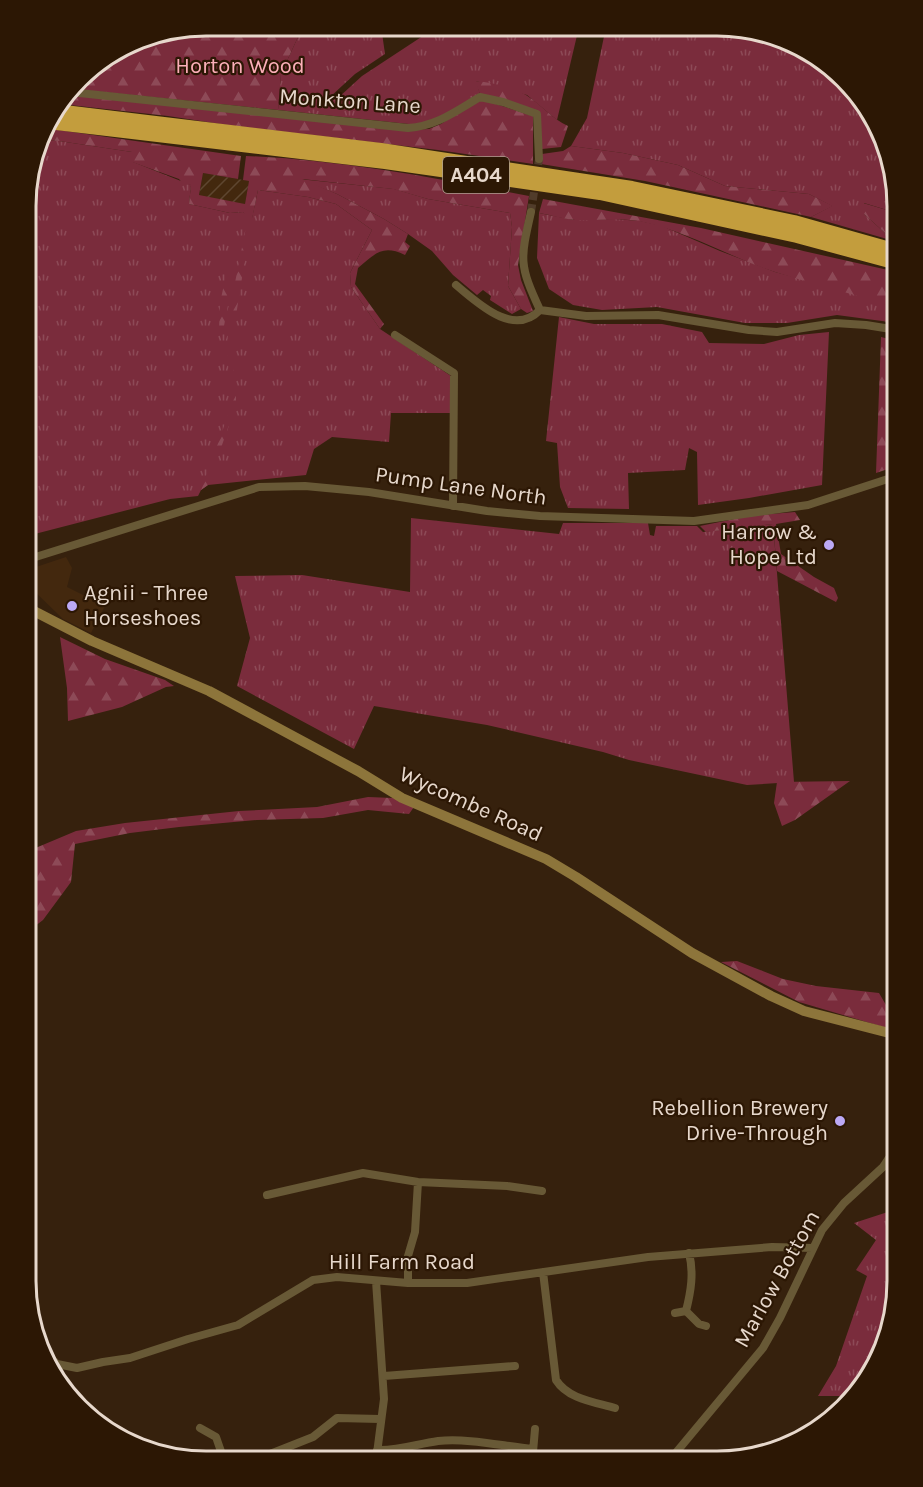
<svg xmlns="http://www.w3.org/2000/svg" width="923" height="1487" viewBox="0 0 923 1487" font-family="Karla,sans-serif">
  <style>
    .built { fill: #43280e }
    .industrial { fill: url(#industrial-furrows) }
    .grass { fill: url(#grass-tufts) }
    .forest { fill: url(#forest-firs) }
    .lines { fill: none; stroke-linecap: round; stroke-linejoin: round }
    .street-tunnel { stroke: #513c2a; stroke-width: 8; stroke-dasharray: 8 4; stroke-linecap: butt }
    .street { stroke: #685936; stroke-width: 8 }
    .secondary { stroke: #8d753b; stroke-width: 10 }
    .highway { stroke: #c39d3d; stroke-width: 14 }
    .poi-dot { fill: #bca9f5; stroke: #2c1704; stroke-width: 2 }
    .labels { text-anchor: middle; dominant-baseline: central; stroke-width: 4.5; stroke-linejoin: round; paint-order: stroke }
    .shield { fill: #2c1704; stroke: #af9e90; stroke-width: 1.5 }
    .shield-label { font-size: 21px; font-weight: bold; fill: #e7d8cc }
    .park-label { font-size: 22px; fill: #fcafb9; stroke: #2c1704 }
    .street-label { font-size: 22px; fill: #e7d8cc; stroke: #2c1704 }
    .poi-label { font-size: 22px; fill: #e7d8cc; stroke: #2c1704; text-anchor: end }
    .rim { fill: none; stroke: #e7d8cc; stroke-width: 3 }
  </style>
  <defs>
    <pattern id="industrial-furrows" width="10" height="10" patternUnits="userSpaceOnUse" patternTransform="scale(1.5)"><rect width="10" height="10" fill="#43280e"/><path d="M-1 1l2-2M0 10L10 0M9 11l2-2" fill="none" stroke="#5e4630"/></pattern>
    <pattern id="grass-tufts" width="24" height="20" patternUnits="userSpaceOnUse" patternTransform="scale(1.5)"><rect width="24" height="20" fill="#7a2c3c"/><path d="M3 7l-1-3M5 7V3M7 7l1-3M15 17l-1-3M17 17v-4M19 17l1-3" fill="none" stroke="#8d4a57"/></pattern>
    <pattern id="forest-firs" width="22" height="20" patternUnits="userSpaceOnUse" patternTransform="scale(1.5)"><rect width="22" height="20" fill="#7a2c3c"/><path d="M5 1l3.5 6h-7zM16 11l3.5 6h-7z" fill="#8d4a57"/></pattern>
  </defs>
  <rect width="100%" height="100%" fill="#36210d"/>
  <path class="built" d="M66,557L72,568L67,587L105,606L91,633L63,619L29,586L36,567Z"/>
  <path class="industrial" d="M203,173L249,181L245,204L199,196Z"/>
  <path class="grass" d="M303,26H381L385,54L355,74L330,97L338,98L362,76L438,26L579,27L557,120L527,95L476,81L480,94L442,116L418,125L278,110L281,74Z
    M606,27H741L827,63L884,137L897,213L864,203V214L894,241L811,217L832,206L809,194L725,186L678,165L623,153L571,146L587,118Z
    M40,140L59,141L132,152L133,162L191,185L189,204L230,213L243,212L252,218L258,190L308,197L336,204L372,230L350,273L351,287L380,329L451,376L454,413H391L389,442L332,437L314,449L306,475L208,485L201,490L198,496L170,499L27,536V183Z
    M299,179L394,189L428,199L510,213L512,227L508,286L521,309L512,314L490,300L491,296L483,290L477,295L453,275L432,251L408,234L384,219L337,194Z
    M539,213L574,220L615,219L640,221L662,226L720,251L775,272L867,297L897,309V323L837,315L787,323H745L657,307L602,310L573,305L549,289L537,258Z
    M559,317L594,324H662L702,332L709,343L764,344L799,335L829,332L822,485L749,498L698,505L697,452L689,448L685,470L628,473L629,509L568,508L560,487L557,443L546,441Z
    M411,518L559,534L563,523H648L650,535L654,536L656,526H697L703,532L773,524L794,782L747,785L629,760L603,752L487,725L374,706L354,749L237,686L250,638L235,576L302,575L410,592Z
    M897,1209V1293L888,1339L860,1391L849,1399V1396H818L836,1366L867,1276L856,1270L876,1240L854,1223Z"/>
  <path class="forest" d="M206,26H303L281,74L278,110L73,89L87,71L137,39Z
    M475,81C493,83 510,86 526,95C541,104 552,119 568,126L561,147L542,149L538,111L480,94Z
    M68,95L407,130L429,129L441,124L480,99L533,116V164L438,150L227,125L168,116L61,104Z
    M44,128L241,156L238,179L203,173L199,195L245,204L249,181L243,180L246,156C341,160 435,178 529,196L518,265L521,280L533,311L527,313L521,309L508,286L512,227L510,213L428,199L393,189L302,179L337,194L384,219L408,234L405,242L410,246L405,255C382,244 375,254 358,268L355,284L384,324L380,329L351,287L350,273L372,230L336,204L308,197L258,190L249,234L230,353L236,383V405L208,485L201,490L227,418L230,386L227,351L229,313L248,217L243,212L230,213L189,204L191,185L183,184L179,179L132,162V152L59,141L40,140Z
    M571,146L623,153L678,165L725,186L809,194L833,206L811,217L645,181L541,164L542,154L563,151Z
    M543,199L701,228L897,272V309C857,294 816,285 775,272C732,258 686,231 643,222C620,217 598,221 575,220C563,219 551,215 539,213Z
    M863,203L897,213V242L894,241L864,214Z
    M233,251L237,259L223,331L219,330L220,303L230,257Z
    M881,337L897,341L895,414L897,415V466L876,473Z
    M795,512L800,520L776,524L781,554L814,577L834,588L838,598L836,602L777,571L773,524L706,532L700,526L749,516Z
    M60,637L105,659L165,680L174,686L166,687L122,707L68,721L67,688Z
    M850,781L795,820L782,826L774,803L777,782Z
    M368,797L393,798L414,807L409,814L368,810L323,818L257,820L179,827L130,833L75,844L71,882L43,920L26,933V852L76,831L125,823L239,811L317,807Z
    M737,961L783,979L816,986L879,993L886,1005L897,1012V1031L799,1002L721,962Z"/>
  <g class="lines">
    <path class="street-tunnel" d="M531,212L539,159"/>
    <path class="street" d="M70,92L408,128C437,126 456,111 480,97L503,102L537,114L539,159
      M531,212C520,260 519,265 540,310
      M456,285C477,302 513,338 540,310
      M540,310L586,316L658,315L749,330L777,332L835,323L866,325L897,330
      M395,335L454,373L453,506
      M26,560L259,487L305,486L369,492L487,511L540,516L694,521L808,505L897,476
      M267,1195L363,1173L418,1182L507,1186L542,1191
      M543,1272L556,1380C568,1399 594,1402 615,1408
      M408,1283V1256L415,1232L418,1182
      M686,1311C691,1291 694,1273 689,1253
      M675,1313L686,1311L699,1324L706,1326
      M45,1358L54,1361L57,1364L77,1368L103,1362L130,1358L188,1339L238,1325L313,1280L337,1277L408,1283H467L648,1257L772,1247L813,1248
      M384,1376L515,1366
      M200,1428L216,1437L224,1460
      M377,1450C398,1451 417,1444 438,1441C469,1438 502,1446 533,1449
      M533,1452L535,1429
      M255,1460L313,1437L337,1418L380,1419
      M376,1461L384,1399L376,1281
      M669,1461L763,1348L780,1318L822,1230L844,1203L883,1167L897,1146"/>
    <path class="secondary" d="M26,607L92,641L209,691L358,771L402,798L546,859L576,877L692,953L771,996L804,1011L897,1035"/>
    <path class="highway" d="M56,111L381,150L632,188L794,222L897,251
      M48,122L385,162L600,193L797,236L897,263"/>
  </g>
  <g class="poi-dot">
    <circle cx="829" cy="545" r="6"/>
    <circle cx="72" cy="606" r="6"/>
    <circle cx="840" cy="1121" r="6"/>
  </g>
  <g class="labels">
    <rect class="shield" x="443" y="157" width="66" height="36" rx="4.5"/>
    <g class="shield-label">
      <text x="476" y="175">A404</text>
    </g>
    <g class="park-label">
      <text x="240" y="66">Horton Wood</text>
    </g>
    <g class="street-label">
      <text transform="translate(350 101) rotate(4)">Monkton Lane</text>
      <text transform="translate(461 486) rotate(8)">Pump Lane North</text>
      <text transform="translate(471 804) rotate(24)">Wycombe Road</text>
      <text x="402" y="1262">Hill Farm Road</text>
      <text transform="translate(777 1279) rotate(-61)">Marlow Bottom</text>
    </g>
    <g class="poi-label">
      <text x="817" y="532">Harrow &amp;<tspan x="817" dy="25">Hope Ltd</tspan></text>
      <text x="84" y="593" text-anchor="start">Agnii - Three<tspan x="84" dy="25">Horseshoes</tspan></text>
      <text x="828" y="1108">Rebellion Brewery<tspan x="828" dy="25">Drive-Through</tspan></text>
    </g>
  </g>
  <path d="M0 0H923V1487H0ZM206 36H717A170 170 0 0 1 887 206V1281A170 170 0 0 1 717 1451H206A170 170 0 0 1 36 1281V206A170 170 0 0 1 206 36Z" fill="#2c1704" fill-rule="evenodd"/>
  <path class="rim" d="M206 36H717A170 170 0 0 1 887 206V1281A170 170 0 0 1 717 1451H206A170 170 0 0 1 36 1281V206A170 170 0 0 1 206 36Z"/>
</svg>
